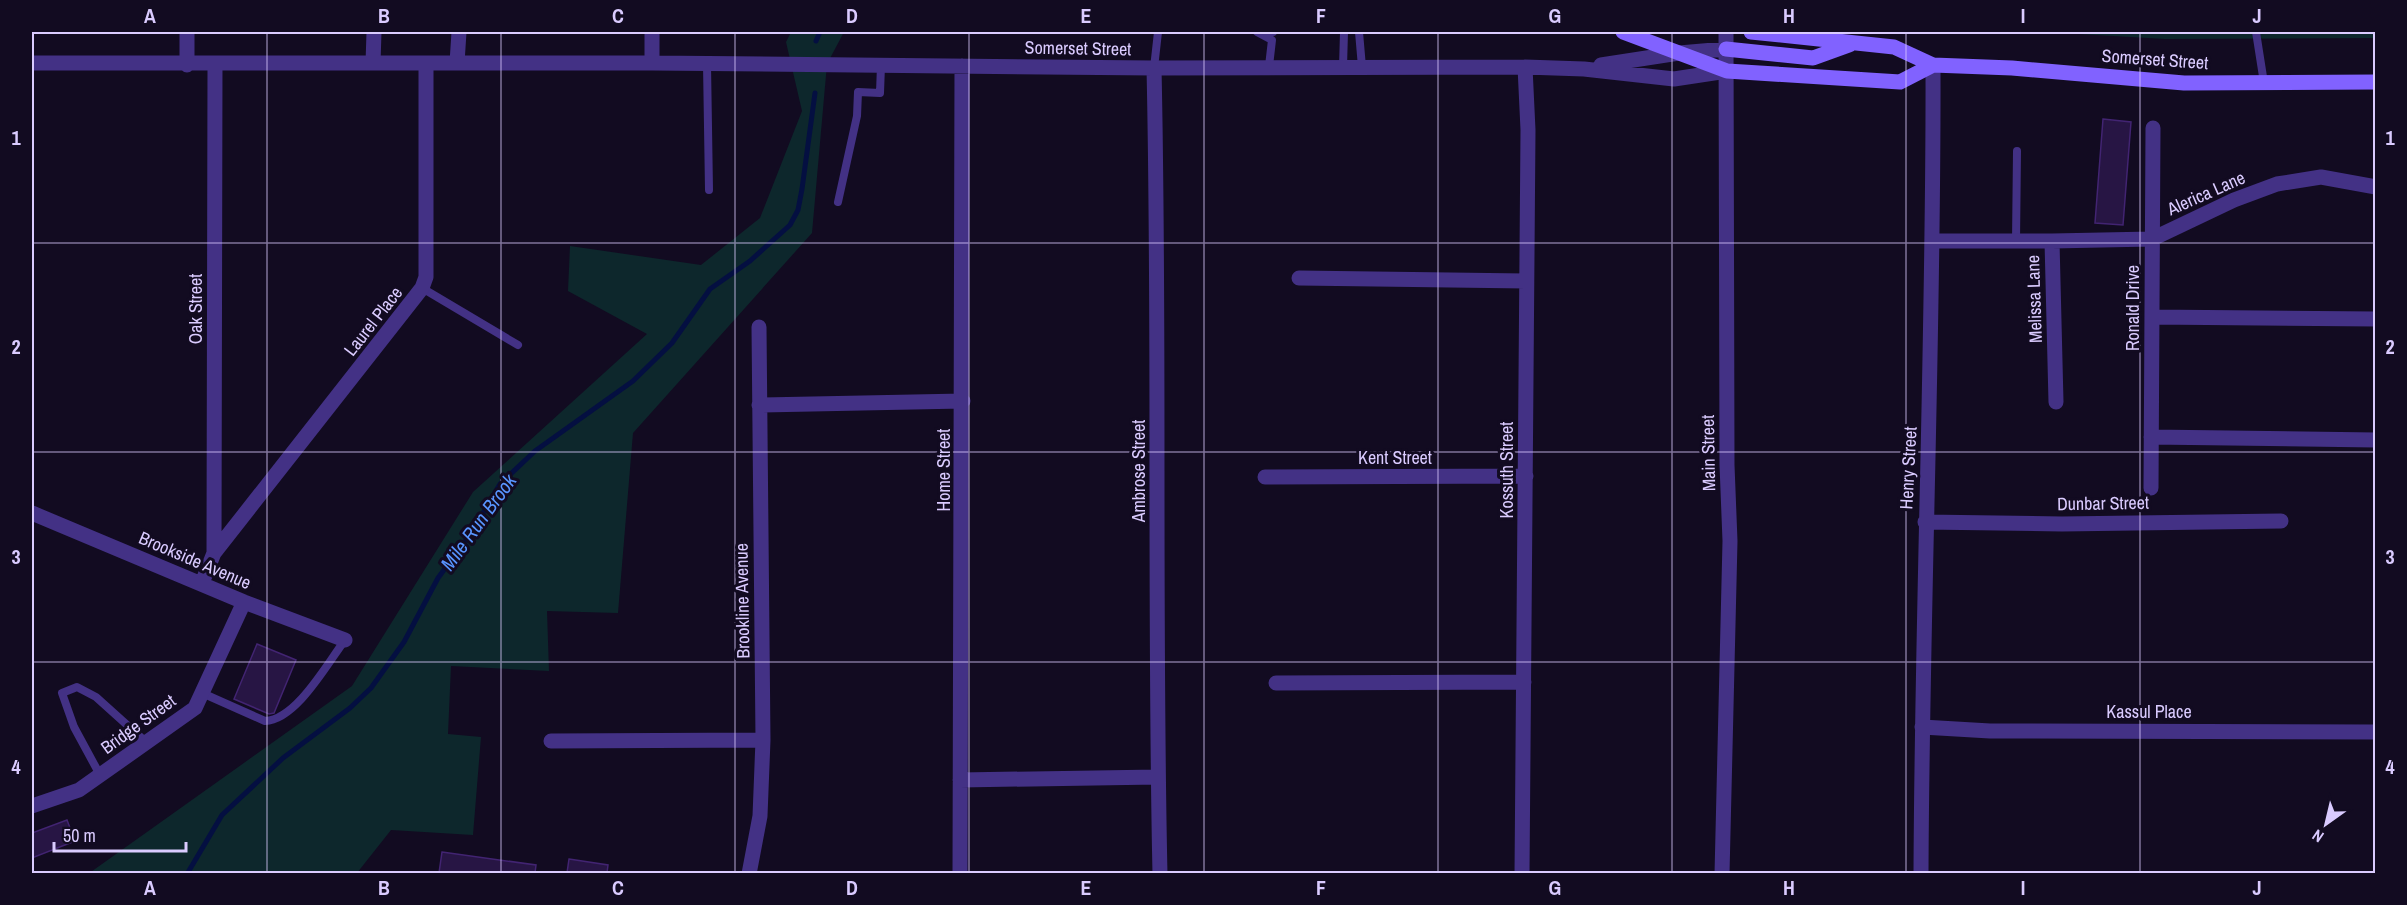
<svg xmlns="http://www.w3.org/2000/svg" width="2407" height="905" viewBox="0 0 2407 905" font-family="'Archivo Narrow',sans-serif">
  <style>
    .green { fill: #0d272c }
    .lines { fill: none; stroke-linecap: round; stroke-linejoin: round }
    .stream { stroke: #040f41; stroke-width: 5 }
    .building { fill: #271544; stroke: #422472; stroke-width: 1.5 }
    .service { stroke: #433185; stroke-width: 8 }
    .minor { stroke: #433185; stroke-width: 15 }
    .secondary { stroke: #8162ff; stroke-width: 15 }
    .grid { fill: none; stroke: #dacbff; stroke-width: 1.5; stroke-opacity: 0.55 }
    .labels { text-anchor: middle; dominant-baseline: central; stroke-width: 6; stroke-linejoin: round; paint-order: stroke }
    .street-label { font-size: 18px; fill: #dacbff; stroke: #120b21 }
    .water-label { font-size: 20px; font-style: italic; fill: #5995ff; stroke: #120b21 }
    .neatline { fill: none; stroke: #dacbff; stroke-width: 2 }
    .grid-label { font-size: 20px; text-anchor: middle; font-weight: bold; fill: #dacbff }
  </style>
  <rect width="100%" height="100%" fill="#120b21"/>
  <path class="green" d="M791,32H844L827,64L812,233L633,433L618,613L547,611L549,671L451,666L448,734L481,737L473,835L391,830L357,873L88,874L352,686L473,492L647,334L568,291L570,246L701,265L760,218L802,111L786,42Z
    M2044,32H2375L2376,38L2165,39Z"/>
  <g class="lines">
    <path class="stream" d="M816,41L820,32
      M187,874L222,815L283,758L350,708L371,688L404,642L438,578L472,532L500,484L535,451L633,381L672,343L710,289L750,261L790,225L798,210L802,189L815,93"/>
  </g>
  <path class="building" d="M2103,119L2131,122L2123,225L2095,223Z
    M257,644L296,660L274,713L269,714L234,699Z
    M67,820L75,841L32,858V833Z
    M442,852L536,865L535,873H439Z
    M569,859L608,865L607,873H567Z"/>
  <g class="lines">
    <path class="service" d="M1257,32L1272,40L1269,66
      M1272,32H1273
      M1359,32L1362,67
      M2256,32L2264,83
      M707,64L709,190
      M1343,67L1344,32
      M1154,68L1158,32
      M838,202L857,116L858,92L880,93L881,65
      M2016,241L2017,151
      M422,288L518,345
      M202,693L265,721C296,720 327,664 345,640
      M100,775L74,727L62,693L77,687L96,697L146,742"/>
    <path class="minor" d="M652,32V63
      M32,63H652L1154,68L1525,67L1584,69L1674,79L1727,71
      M373,63L374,32
      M457,63L459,32
      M187,65V32
      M1601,65L1679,53L1726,49
      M1154,68C1160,337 1154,605 1160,874
      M1934,241H2052L2056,402
      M2052,241L2152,239L2234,200L2277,184L2321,177L2376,187
      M1299,278L1526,281
      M2152,317L2376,319
      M759,405L963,401
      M2151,437L2376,440
      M1265,477L1526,476
      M2151,488L2153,128
      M32,513L244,602L345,640
      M1925,522L2062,524L2281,521
      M214,553L215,65
      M202,583L214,553L422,288L426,277V64
      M1276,683L1524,682
      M1922,727L1990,731L2376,732
      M551,741L763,740
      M960,780L1158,777
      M32,806L79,790L195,708L244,602
      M749,874L760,816L763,740L759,327
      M960,874L962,66
      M1522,874L1528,130L1525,67
      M1722,874L1730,541L1727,465L1726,32
      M1921,874C1922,604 1934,335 1933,65"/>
    <path class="secondary" d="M1623,32L1727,71L1900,82L1933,65
      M1751,32L1894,47L1933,65L2012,68L2184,83L2376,82
      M1726,49L1813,58L1849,45"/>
  </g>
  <path class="grid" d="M267,32V874M501,32V874M735,32V874M969,32V874M1204,32V874M1438,32V874M1672,32V874M1906,32V874M2140,32V874M32,243H2376M32,452H2376M32,662H2376"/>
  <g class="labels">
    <g class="street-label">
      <text transform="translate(1078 48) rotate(1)">Somerset Street</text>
      <text transform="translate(2155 59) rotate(4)">Somerset Street</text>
      <text transform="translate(2206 193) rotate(-24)">Alerica Lane</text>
      <text transform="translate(2034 299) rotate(-92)">Melissa Lane</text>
      <text transform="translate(2132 308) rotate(-90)">Ronald Drive</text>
      <text transform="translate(195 309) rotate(-90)">Oak Street</text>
      <text transform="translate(373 321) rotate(-52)">Laurel Place</text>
      <text transform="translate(1708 453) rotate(-91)">Main Street</text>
      <text x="1395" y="457">Kent Street</text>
      <text transform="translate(1908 468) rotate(-87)">Henry Street</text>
      <text transform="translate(943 470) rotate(-90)">Home Street</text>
      <text transform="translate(1506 470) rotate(-90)">Kossuth Street</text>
      <text transform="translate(1138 471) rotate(-90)">Ambrose Street</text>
      <text transform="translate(2103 503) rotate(-1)">Dunbar Street</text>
      <text transform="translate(195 560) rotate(23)">Brookside Avenue</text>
      <text transform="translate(742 601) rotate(-91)">Brookline Avenue</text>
      <text x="2149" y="711">Kassul Place</text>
      <text transform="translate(138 724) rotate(-36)">Bridge Street</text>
    </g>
    <g class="water-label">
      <text transform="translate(478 522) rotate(-54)">Mile Run Brook</text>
    </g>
  </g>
  <rect width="2407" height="905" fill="none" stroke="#120b21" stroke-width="66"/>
  <g transform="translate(2326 824) rotate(214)" stroke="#120b21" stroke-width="4.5" paint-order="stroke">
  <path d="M0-4.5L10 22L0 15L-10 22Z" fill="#dacbff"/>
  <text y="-9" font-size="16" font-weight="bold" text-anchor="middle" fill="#dacbff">N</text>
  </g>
  <path d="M54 842v9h132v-9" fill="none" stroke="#dacbff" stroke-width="3"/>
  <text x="63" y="842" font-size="18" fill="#dacbff" stroke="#120b21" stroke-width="4.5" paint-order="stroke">50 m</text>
  <rect x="33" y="33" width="2341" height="839" class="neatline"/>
  <g class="grid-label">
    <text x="150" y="23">A</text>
    <text x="384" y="23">B</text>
    <text x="618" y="23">C</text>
    <text x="852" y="23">D</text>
    <text x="1086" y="23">E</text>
    <text x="1321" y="23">F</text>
    <text x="1555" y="23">G</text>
    <text x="1789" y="23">H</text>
    <text x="2023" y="23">I</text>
    <text x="2257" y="23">J</text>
    <text x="16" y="145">1</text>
    <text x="2390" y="145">1</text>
    <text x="16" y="354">2</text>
    <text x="2390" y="354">2</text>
    <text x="16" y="564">3</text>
    <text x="2390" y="564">3</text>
    <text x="16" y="774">4</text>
    <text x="2390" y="774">4</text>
    <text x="150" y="895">A</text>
    <text x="384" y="895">B</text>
    <text x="618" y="895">C</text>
    <text x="852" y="895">D</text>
    <text x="1086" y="895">E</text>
    <text x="1321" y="895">F</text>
    <text x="1555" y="895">G</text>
    <text x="1789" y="895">H</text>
    <text x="2023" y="895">I</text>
    <text x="2257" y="895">J</text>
  </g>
</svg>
